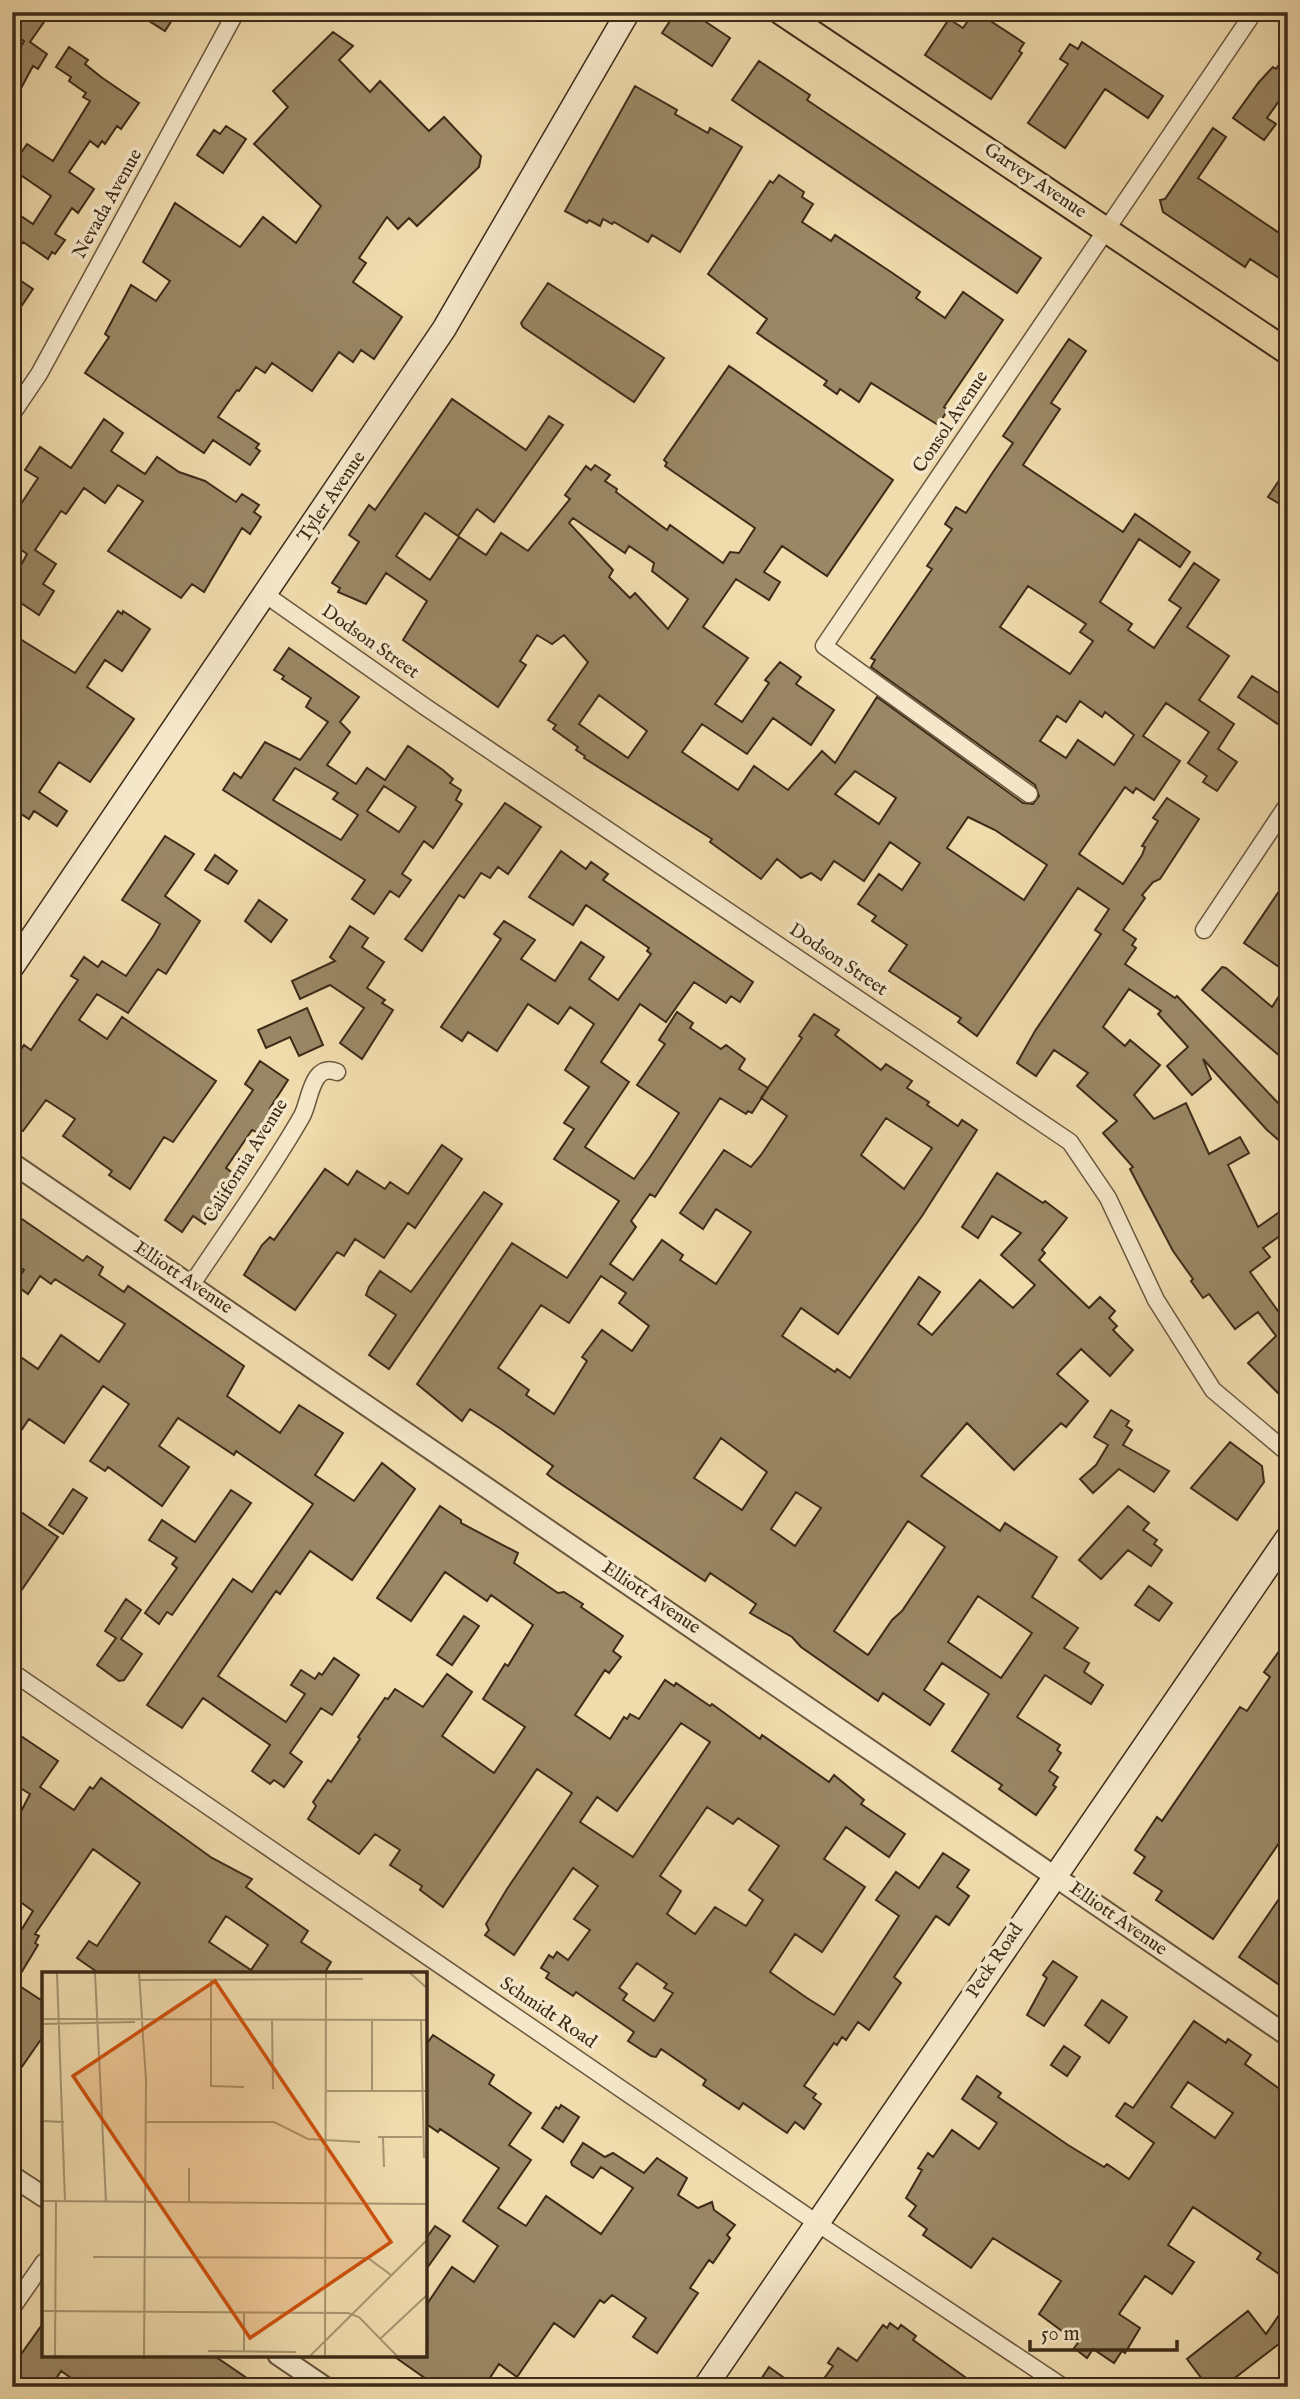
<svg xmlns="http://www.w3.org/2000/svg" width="1300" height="2399" viewBox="0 0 1300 2399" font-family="'IM FELL English',serif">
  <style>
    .building { fill: #9a8765; stroke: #3d2b18; stroke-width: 2; fill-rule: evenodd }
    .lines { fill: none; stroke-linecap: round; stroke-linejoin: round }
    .minor-casing { stroke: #6a573d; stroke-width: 19 }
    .tertiary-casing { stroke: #6a573d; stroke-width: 23 }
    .secondary-casing { stroke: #3d2b18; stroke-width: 26 }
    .primary-casing { stroke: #3d2b18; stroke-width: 28 }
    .minor { stroke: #f5e8ca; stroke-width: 16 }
    .tertiary { stroke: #f5e8ca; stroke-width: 19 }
    .secondary { stroke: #f5e8ca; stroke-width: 23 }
    .primary { stroke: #f0dbad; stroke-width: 24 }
    .labels { text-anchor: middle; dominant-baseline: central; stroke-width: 7; stroke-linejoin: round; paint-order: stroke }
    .street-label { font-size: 19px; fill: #3d2b18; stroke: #f5e8ca }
    .inset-road { fill: none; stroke: #a89571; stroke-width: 2 }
    .view { fill: #ce520e; fill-opacity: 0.15; stroke: #ce520e; stroke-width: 3.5 }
    .inset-edge { fill: none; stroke: #3d2b18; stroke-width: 3.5 }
  </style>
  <rect width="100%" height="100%" fill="#f0dbad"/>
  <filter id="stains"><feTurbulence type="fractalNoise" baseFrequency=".00286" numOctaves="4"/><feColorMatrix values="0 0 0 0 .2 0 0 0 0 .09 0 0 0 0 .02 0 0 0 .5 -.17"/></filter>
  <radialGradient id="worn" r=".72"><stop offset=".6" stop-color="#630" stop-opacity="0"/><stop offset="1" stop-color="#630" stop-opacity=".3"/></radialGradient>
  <path class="building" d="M27,12H51L30,42L47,54L38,69L33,66L12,105V63L24,41L12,33Z
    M135,12H177L165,31Z
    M676,12H691L730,38L712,66L662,33Z
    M974,12H994L989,20L1024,43L1019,51L1022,53L991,99L925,55L949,19L963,28Z
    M333,32L353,46L339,60L370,92L380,81L429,131L444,117L481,156L479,167L417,226L409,218L398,229L387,217L359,258L366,263L353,282L402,317L374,359L361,350L353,362L339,352L312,391L272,363L265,373L256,367L239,391L237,390L218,417L259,444L256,448L260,451L250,465L213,440L204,453L85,373L109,337L105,334L131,285L156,301L170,281L143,262L175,203L240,247L263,217L296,243L321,206L254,144L288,107L273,91Z
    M1082,42L1163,96L1148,118L1105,89L1065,148L1028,123L1068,64L1060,59L1070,44L1078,49Z
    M69,47L88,60L85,64L101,77L139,103L121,129L117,126L105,144L102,141L98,147L90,141L69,172L94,189L78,213L72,208L55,234L65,240L55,254L52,252L48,259L23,242L12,257V210L33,224L51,196L12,169V166L27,144L53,161L90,101L83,97L86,93L69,81L71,77L56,67Z
    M1288,52V88L1267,118L1276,124L1264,140L1233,118L1259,82L1273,67L1276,69Z
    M759,61L810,95L807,100L1041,258L1017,293L732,100Z
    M635,86L677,110L675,114L708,133L710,128L742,147L680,252L652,235L648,242L614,222L612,224L603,219L600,226L589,220L587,223L565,211Z
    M226,126L246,139L223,173L197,155L214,130L220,134Z
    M1213,128L1226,137L1198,178L1288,239V284L1250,259L1245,267L1163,212L1160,200L1165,199Z
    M779,175L804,192L802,197L813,204L802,222L831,241L835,235L891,272L920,292L916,298L945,318L963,292L1003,320L944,407L948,410L938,425L871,383L859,402L840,389L837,394L824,385L827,381L757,333L767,319L708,274L770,181L773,183Z
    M12,275L33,289L12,320Z
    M548,283L664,358L634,402L523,327L521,323Z
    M1069,339L1086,351L1051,403L1060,409L1023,465L1123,532L1135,514L1190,552L1180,567L1139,539L1100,602L1132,624L1128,630L1154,648L1181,608L1169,600L1194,563L1219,580L1187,627L1229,656L1199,700L1234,724L1218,749L1237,762L1217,791L1203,782L1207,776L1188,763L1209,732L1166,703L1143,736L1180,761L1154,800L1136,788L1133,793L1125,787L1079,854L1123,884L1142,855L1145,847L1142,846L1158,821L1153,818L1167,798L1199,819L1160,879L1153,882L1142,895L1145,898L1123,930L1136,939L1132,945L1136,948L1125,964L1175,998L1177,996L1279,1104L1288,1094V1148L1267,1130L1203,1059L1211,1079L1192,1095L1167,1066L1188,1047L1158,1014L1161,1011L1129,989L1103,1027L1125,1046L1130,1040L1160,1065L1134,1095L1154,1119L1186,1103L1209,1154L1240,1137L1249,1153L1228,1165L1258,1227L1288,1206V1230L1263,1248L1270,1257L1250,1272L1278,1311L1288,1304V1403L1248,1363L1276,1336L1258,1312L1235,1329L1209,1294L1203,1298L1191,1281L1193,1279L1173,1251L1130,1169L1133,1167L1103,1133L1117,1121L1077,1086L1088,1073L1054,1050L1036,1076L1017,1063L1035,1031L1101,934L1095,930L1109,909L1078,888L977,1036L958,1022L961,1018L889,971L907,945L872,921L876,916L858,904L879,874L902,890L920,863L890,842L864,881L834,861L821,880L811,873L801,878L777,859L761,879L710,842L712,839L584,758L585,756L576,750L578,747L553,729L556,725L548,720L588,662L564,635L552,644L537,635L520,661L526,665L498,707L403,640L427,601L386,573L366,604L338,592L340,588L332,583L359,542L349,535L369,505L375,510L452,399L526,450L549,416L563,425L494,522L477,509L458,536L425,513L396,556L430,580L459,537L486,555L501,533L528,551L570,499L565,495L586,466L591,470L595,465L610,475L605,481L617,489L616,492L667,530L670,525L723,563L730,552L739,553L755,528L665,466L667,463L664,460L729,366L893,480L827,576L782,546L764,572L780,582L769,600L736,579L703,627L748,658L715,704L742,722L769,683L765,680L780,662L801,677L796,684L834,710L811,745L773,718L747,754L702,724L682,752L738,790L754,766L788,790L822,751L835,763L877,697L1023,803L1033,804L1039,796L1035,785L871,667L875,660L871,658L932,569L927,566L952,529L945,524L956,507L966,513L993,472L1013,443L1003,436ZM573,518L625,553L629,546L654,563L652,571L688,599L668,629L635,593L630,598L609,577L613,570L569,523ZM1028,586L1086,624L1080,632L1093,641L1070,674L1000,627ZM599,695L647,731L628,758L579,724ZM1080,701L1102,717L1105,712L1134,735L1114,765L1078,740L1066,758L1040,741L1057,716L1066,722ZM855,771L896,798L879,824L835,794ZM968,817L995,830L1047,865L1024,900L947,848Z
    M104,419L123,433L111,451L145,474L157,457L179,472L205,481L236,502L242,494L259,505L254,512L261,517L250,534L242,528L204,592L192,584L181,598L108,551L143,501L118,485L105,503L84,488L66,514L61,511L35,550L56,564L43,584L54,591L39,615L12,597V582L27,554L12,543V503L19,507L38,478L25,470L40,447L71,468Z
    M1288,467V509L1268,497Z
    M118,611L122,614L123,611L150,629L122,671L105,660L87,687L134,719L90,782L59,762L39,792L67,811L57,826L34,811L29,819L12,808V634L75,673Z
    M289,648L359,697L340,722L350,732L327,765L356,784L367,768L385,780L408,746L443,770L453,779L450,783L461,790L456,800L462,804L433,848L424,841L402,874L411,880L399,897L390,891L374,914L352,899L365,880L223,790L234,773L241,778L265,742L300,760L328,722L306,707L311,698L282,679L284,676L274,670ZM295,768L338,793L333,799L358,815L341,840L273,800ZM384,786L416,807L399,832L367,811Z
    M1252,676L1288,699V731L1238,697Z
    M505,803L541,827L508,874L498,867L490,878L481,873L464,898L459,895L422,951L405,939Z
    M165,836L194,854L165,896L200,921L166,974L158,969L128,1013L97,994L79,1020L107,1039L122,1017L216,1081L173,1142L164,1137L130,1189L109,1175L112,1171L63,1136L75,1119L46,1100L23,1131L12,1124V1063L24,1045L31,1050L60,1006L78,980L71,976L84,957L98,967L102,961L126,976L154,935L160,924L122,900Z
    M561,851L586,869L591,862L608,874L603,880L753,982L740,1002L731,996L726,1003L694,982L666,1022L640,1004L601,1062L629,1082L585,1147L634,1179L650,1157L679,1113L637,1085L665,1044L659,1040L677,1012L693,1023L690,1028L721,1049L726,1045L745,1059L739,1069L768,1088L752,1113L748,1111L746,1114L720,1098L655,1197L650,1194L631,1221L636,1227L610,1264L633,1280L662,1240L683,1255L680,1260L716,1284L751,1232L716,1209L703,1229L680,1213L724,1150L751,1167L761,1155L787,1116L761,1098L802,1038L799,1036L814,1014L839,1030L835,1035L881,1070L886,1064L912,1081L907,1088L929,1102L927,1105L958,1126L962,1120L977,1130L922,1216L838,1334L801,1308L782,1336L835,1372L837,1369L850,1378L919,1277L940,1292L918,1324L932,1335L980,1280L1013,1308L1035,1285L1001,1255L1021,1233L992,1216L978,1238L962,1227L997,1173L1043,1203L1045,1201L1067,1218L1042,1250L1045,1253L1039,1260L1089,1308L1100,1297L1115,1311L1109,1318L1117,1326L1113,1330L1133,1350L1110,1376L1081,1349L1057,1374L1088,1401L1066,1427L1061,1423L1014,1470L967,1423L921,1476L1000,1531L1005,1523L1057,1557L1032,1597L1078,1628L1064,1648L1089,1663L1084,1672L1103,1685L1091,1704L1045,1675L1017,1717L1060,1745L1057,1750L1061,1753L1049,1771L1058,1777L1053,1785L1056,1787L1036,1815L999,1789L1002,1785L952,1751L989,1694L942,1663L924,1690L944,1704L930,1725L883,1693L878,1701L801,1647L792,1637L750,1613L756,1604L710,1573L705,1581L552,1478L547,1474L553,1466L501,1429L470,1409L462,1421L417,1384L512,1243L567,1278L619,1201L554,1159L574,1129L564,1123L589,1087L565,1070L594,1024L570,1007L558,1024L528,1004L497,1051L468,1032L462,1041L441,1027L501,939L494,934L504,921L535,940L521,959L555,981L581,942L604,957L589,979L618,1000L651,954L647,951L649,948L586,905L573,925L529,897ZM886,1118L932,1148L904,1189L861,1155ZM601,1276L626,1293L619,1303L649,1326L632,1351L602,1330L582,1357L587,1361L554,1414L526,1395L529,1390L498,1368L541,1305L569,1323ZM721,1438L767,1472L742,1510L694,1478ZM796,1492L821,1508L795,1546L771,1529ZM908,1521L945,1547L902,1611L892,1620L868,1655L834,1631ZM978,1596L1032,1633L1001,1678L948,1642Z
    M215,855L237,871L228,884L205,870Z
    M1288,878V973L1244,943Z
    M259,900L287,920L271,942L245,921Z
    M350,926L368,938L362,947L384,962L367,988L385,1000L382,1003L393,1010L362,1059L340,1043L364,1008L330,985L300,999L292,981L335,961L330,957Z
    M1222,967L1226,968L1272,1007L1288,982V1063L1202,990Z
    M307,1008L323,1045L299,1056L290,1037L266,1048L258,1030Z
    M260,1061L288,1080L270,1108L277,1113L262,1135L252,1130L226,1168L236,1175L205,1224L193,1216L182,1232L165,1220L253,1090L245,1084Z
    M442,1145L462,1159L415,1228L408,1223L384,1258L355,1239L344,1256L337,1252L295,1310L244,1275L262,1245L270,1237L274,1240L325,1169L348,1185L357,1171L385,1189L390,1182L408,1194Z
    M484,1192L502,1204L389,1369L369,1355L396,1315L366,1295L369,1287L380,1271L411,1292Z
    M19,1217L83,1261L87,1256L103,1267L99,1275L124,1292L128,1286L244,1366L227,1396L280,1433L299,1405L343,1433L315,1475L354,1501L382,1463L415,1489L352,1580L310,1551L280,1594L276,1591L218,1676L286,1722L305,1694L291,1685L301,1670L315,1679L319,1673L322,1675L334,1658L359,1675L332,1715L321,1708L290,1753L302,1762L284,1787L274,1780L270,1784L252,1771L270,1745L203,1698L182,1728L147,1705L233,1579L252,1592L313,1504L236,1451L234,1455L178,1418L159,1446L189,1467L162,1506L108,1467L105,1471L90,1461L129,1404L103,1386L64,1443L29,1419L12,1444V1351L38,1369L61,1335L99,1362L125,1324L55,1279L51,1284L40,1276L28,1294L14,1284L24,1270L12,1262V1228Z
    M1111,1410L1129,1421L1126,1426L1132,1430L1123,1445L1169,1471L1154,1492L1119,1469L1093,1493L1080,1479L1096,1465L1108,1445L1094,1437Z
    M1230,1442L1262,1466L1264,1482L1237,1520L1191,1488Z
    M73,1489L87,1498L63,1534L49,1525Z
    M231,1490L251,1503L172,1615L167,1612L159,1624L145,1613L177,1568L172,1564L177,1558L149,1540L162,1520L195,1542Z
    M12,1506L58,1537L12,1604Z
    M440,1506L461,1520V1523L518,1553L514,1563L558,1593L564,1592L583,1604L581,1607L623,1636L613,1651L621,1657L609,1673L605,1670L575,1715L610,1739L624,1717L627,1719L630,1714L639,1719L665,1680L674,1686L676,1683L710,1706L712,1704L760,1739L762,1735L829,1782L834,1775L864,1800L861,1804L905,1834L889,1857L846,1827L824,1859L865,1887L822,1952L795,1934L770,1972L807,1998L834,2015L899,1916L876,1900L896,1872L919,1888L943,1853L969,1870L957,1887L969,1896L949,1925L936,1916L894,1977L901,1983L869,2030L858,2022L846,2040L842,2037L837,2045L834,2043L804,2086L816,2094L813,2098L821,2104L804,2129L795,2122L787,2133L743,2103L739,2109L703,2085L706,2080L661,2049L656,2057L651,2056L628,2041L634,2032L576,1992L573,1996L546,1978L549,1973L541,1968L549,1955L553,1958L557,1952L568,1960L590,1930L574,1919L598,1886L573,1868L514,1955L485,1935L489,1930L486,1924L507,1889L572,1793L537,1769L443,1907L420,1890L422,1886L390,1865L400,1850L375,1834L359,1854L308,1819L316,1806L313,1802L328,1780L331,1782L360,1739L358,1737L385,1698L388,1699L395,1689L423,1707L447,1674L472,1692L442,1736L494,1773L525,1727L483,1699L505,1664L508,1666L533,1625L491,1595L487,1601L445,1572L411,1621L377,1598ZM681,1723L710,1742L633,1857L580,1822L597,1797L617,1811ZM707,1807L733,1824L738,1818L779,1846L749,1890L763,1900L746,1926L715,1907L695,1934L667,1914L681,1891L660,1876ZM637,1963L667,1984L664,1988L673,1993L654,2021L623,2000L627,1994L619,1988Z
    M1128,1506L1149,1523L1143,1530L1157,1540L1154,1544L1162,1550L1151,1566L1128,1550L1101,1579L1079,1560Z
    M1149,1586L1172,1603L1159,1621L1135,1605Z
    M126,1599L141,1610L121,1639L142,1654L124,1680L119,1681L97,1665L116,1638L105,1631Z
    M464,1616L479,1626L452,1665L437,1655Z
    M1288,1639V1830L1213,1939L1156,1900L1162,1891L1134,1873L1145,1857L1135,1850L1157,1817L1162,1821L1240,1707L1247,1711L1270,1677L1264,1672Z
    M12,1730L58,1761L40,1787L74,1810L90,1787L93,1789L101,1778L212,1858L252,1879L246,1887L308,1931L301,1942L331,1962L324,1974H100L77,1958L89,1941L97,1946L140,1883L93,1849L35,1934L39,1936L35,1943L38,1945L15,1983L44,2002V2035L12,2081V1945L33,1911L12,1896V1829L30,1794L12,1783ZM226,1916L268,1945L251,1970L209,1942Z
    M1288,1886V1991L1239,1957Z
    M1053,1961L1077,1977L1044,2026L1027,2015L1047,1978L1043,1975Z
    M1102,2000L1127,2017L1109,2043L1085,2025Z
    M1194,2021L1226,2043L1228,2039L1251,2055L1245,2064L1288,2095V2280L1257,2259L1261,2253L1193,2207L1168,2245L1194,2262L1172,2294L1145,2276L1119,2314L1140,2328L1125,2353L1122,2351L1114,2363L1093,2349L1087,2358L1074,2348L1078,2343L1039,2314L1061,2281L993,2238L971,2268L923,2235L927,2229L909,2216L916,2206L906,2198L922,2170L918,2168L928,2153L933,2157L952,2130L979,2149L997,2123L962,2099L977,2076L1001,2093L998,2097L1068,2145L1104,2167L1107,2164L1129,2179L1154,2143L1116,2116L1125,2103L1133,2108ZM1188,2082L1233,2113L1215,2138L1171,2107Z
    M433,2035L494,2075L489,2084L531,2113L509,2145L531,2160L498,2208L526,2226L546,2196L601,2234L633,2188L601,2167L593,2178L572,2165L571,2162L583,2143L605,2157L613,2153L644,2173L657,2158L687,2178L678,2195L698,2208L712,2202L714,2210L735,2225L727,2235L730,2238L713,2263L709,2260L690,2288L698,2293L657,2353L633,2337L646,2318L612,2295L604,2303L600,2300L574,2337L554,2323L517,2377L499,2364L484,2387H424L429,2381L392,2355H425V2307L452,2267L474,2282L498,2246L463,2221L499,2168L440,2129L438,2132L425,2123V2046Z
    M1064,2046L1080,2057L1067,2076L1051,2065Z
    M561,2105L579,2117L563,2142L542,2128L556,2107L559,2109Z
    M435,2226L450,2236L425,2271V2240Z
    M1288,2302V2337L1223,2387H1208L1187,2359L1248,2311L1266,2334Z
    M44,2322V2355H213L260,2387H84L61,2371L51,2387H12V2367Z
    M890,2323L898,2329L901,2325L916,2336L913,2340L979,2387H818L833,2366L828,2363L838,2348L857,2361L883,2325L887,2328Z
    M769,2367L797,2387H756Z"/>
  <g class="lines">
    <defs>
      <path id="minor" d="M12,414L39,374L236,12
        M266,595L424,706L1070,1142L1108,1198L1156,1300L1213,1390L1288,1453
        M1029,794L824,646L1254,12
        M1204,930L1288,804
        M192,1284C229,1228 269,1174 302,1116C310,1102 311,1062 337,1072
        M12,1672L817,2223L1063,2387
        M12,2308L44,2262"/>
      <path id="tertiary" d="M12,1163L1288,2036
        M12,2176L44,2197
        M278,2355L325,2387"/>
      <path id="secondary" d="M12,967L444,329L628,12
        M705,2387L1288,1537"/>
      <path id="primary" d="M781,12L1288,352"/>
    </defs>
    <use href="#minor" class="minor-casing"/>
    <use href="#tertiary" class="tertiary-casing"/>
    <use href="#secondary" class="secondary-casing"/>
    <use href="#primary" class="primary-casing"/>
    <use href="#minor" class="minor"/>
    <use href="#tertiary" class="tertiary"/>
    <use href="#secondary" class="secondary"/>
    <use href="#primary" class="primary"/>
  </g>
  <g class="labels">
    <g class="street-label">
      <text transform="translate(1035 181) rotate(34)">Garvey Avenue</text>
      <text transform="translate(108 204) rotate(-61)">Nevada Avenue</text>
      <text transform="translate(951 422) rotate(-56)">Consol Avenue</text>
      <text transform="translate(332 497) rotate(-56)">Tyler Avenue</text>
      <text transform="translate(370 642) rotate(35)">Dodson Street</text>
      <text transform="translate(838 960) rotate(34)">Dodson Street</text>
      <text transform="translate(246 1161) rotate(-58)">California Avenue</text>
      <text transform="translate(183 1278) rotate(34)">Elliott Avenue</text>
      <text transform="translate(651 1598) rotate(34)">Elliott Avenue</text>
      <text transform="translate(1118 1919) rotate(35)">Elliott Avenue</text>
      <text transform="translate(995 1961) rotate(-56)">Peck Road</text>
      <text transform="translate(548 2013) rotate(34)">Schmidt Road</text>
    </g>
  </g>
  <g transform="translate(42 1972)">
    <rect width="385" height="385" fill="#f0dbad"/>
    <path class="inset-road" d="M15,1L23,230M53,1L64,230M97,1L100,46M368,1L385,16M169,7V114L202,115M97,8L321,7M0,47L385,48M230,48L231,117M330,48V119M379,48L382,186M100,49L104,108L102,384M0,52L93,50M285,119H385M0,149L22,150M104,150H232L266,167L318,170M336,165H380M341,166L342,195M0,229L385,232M147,230V196M51,285L326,286L349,303M0,339L306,341L317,345L355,384M338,367L385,323M166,379L254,380M202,379V340M13,384L14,230M268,384L385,268M283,384L284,1"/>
    <path class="view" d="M173,9L349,270L208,366L31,104Z"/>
    <rect width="385" height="385" class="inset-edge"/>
  </g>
  <rect width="1300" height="2399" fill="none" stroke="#f0dbad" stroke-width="42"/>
  <rect x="14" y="14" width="1272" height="2371" fill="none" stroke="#3d2b18" stroke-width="3.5"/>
  <rect x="21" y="21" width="1258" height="2357" fill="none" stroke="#3d2b18" stroke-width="2"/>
  <path d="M1030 2340v10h147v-10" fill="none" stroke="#3d2b18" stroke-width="3.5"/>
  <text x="1041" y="2340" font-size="21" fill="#3d2b18" stroke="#f5e8ca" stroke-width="5" paint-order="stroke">50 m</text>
  <rect width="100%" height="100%" filter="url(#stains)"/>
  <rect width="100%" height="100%" fill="url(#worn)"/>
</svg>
